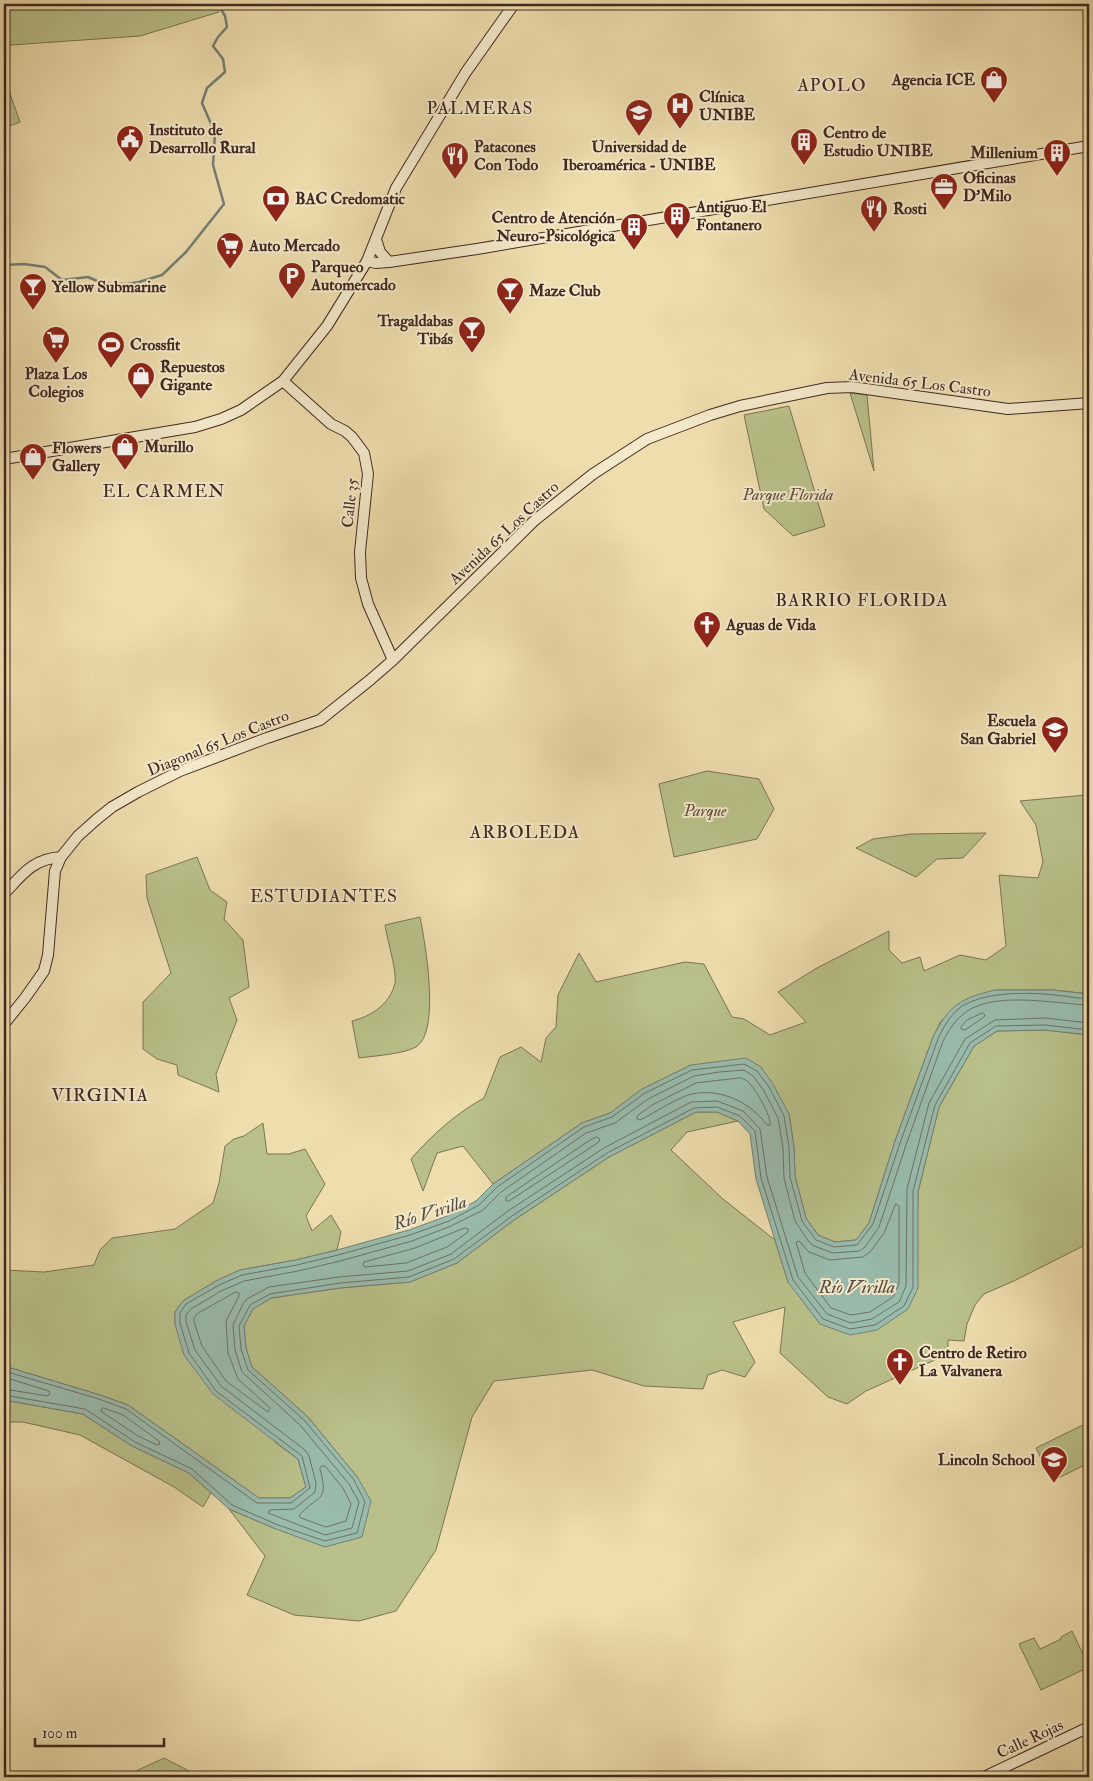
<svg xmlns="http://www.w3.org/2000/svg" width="1093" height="1781" viewBox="0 0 1093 1781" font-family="'IM FELL Double Pica',serif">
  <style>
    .green { fill: #b9c089; stroke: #7c7454 }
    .water { fill: #99bbac; stroke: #758074 }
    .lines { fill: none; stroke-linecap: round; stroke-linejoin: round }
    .shore { stroke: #6c7266; stroke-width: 1 }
    .stream { stroke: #758074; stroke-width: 2.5 }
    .secondary-casing { stroke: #40281f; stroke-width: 12 }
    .secondary { stroke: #f4e9ca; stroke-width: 10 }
    .labels { text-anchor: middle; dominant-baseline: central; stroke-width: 4; stroke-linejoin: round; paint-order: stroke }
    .poi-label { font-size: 16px; font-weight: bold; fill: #40281f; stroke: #f4e9ca; text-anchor: start }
    .street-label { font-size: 16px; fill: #40281f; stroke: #f4e9ca }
    .park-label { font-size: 16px; font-style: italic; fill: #5e4e3a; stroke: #f4e9ca }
    .neighbourhood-label { font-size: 18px; letter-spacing: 1px; fill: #40281f; stroke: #f4e9ca }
    .water-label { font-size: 18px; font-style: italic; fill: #564d42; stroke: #f4e9ca }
  </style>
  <rect width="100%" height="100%" fill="#eeddad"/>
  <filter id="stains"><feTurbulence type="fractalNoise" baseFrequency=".004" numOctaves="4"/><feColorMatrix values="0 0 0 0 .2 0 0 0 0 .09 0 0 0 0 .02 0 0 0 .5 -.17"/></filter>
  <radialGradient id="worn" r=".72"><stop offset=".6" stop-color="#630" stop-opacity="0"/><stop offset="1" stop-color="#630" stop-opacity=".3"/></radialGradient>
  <path class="green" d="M4,4H214L219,12L140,36L11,45L4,42Z
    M4,77L20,122L4,128Z
    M850,393L867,395L874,471Z
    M789,406L825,526L793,536L764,509L744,415Z
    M707,771L759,779L774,809L757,839L674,857L659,784Z
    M1089,790V994L1053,990H995L941,1021L933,1037L895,1141L869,1223L856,1240L835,1242L818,1235L806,1218L795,1176L794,1147L789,1114L691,1065L643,1089L610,1113L582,1123L493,1184L463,1146L437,1153L423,1191L411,1159C432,1135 455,1114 484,1098L500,1057L521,1047L541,1062L546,1038L556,1027L558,995L579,953L596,982L685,962L704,964L732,1017L744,1019L770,1035L806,1022L778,992L817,968L889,931V950L902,963L920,957L924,971L960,955L986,960L1006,946L999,875L1038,878L1043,862L1036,825L1020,801L1086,795Z
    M986,833L963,858L937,859L916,877L856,848L873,839L911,834Z
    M197,857L210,890L227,902L224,919L243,940L249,987L229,998L237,1020L216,1074L219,1092L178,1075L177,1065L157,1059L143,1049V1002L171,973L147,898L146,875Z
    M420,917C425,942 441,1032 416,1047C404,1054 373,1056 359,1058L352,1021C372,1016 390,1004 395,983C397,972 387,938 385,925Z
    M1045,1030L1089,1035V1243L1016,1280L984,1294L975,1305L967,1324L964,1341L948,1340V1354L866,1391L847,1404L828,1397L780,1353L785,1307L733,1322L755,1362L745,1377L722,1370L708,1375L703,1389L644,1386L592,1370L494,1381L472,1417L436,1550L396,1611L359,1621L294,1615L247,1595L265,1556L229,1509L276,1529L358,1478L308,1417L252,1367L246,1348L244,1326L253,1309L271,1298L340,1288L410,1282L457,1263L514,1220L609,1157L696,1112H717L738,1121L687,1132L671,1150L723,1199L775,1240L788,1282L917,1233L918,1192L939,1107L974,1046L997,1031Z
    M263,1123L267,1154H289L305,1149L325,1184L306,1216L312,1231L331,1215L341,1232L337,1250L296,1260L240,1270L216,1281L183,1301L175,1312V1324L276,1443L298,1459L306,1487L290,1498H259L128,1405L100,1395L4,1366V1270L44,1272L94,1265L100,1250L112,1238L175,1229L213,1203L219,1183L225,1146L234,1139L244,1136Z
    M4,1400L83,1414L132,1446L189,1473L211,1493L203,1507L174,1487L80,1435L23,1422H4Z
    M1089,1422V1463L1052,1481L1036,1448Z
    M1072,1631L1089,1667L1041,1690L1019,1644L1034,1638L1040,1649L1061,1639V1637Z
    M164,1758L189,1771L209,1777H123Z"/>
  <path class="water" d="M995,990H1053L1089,994V1035L1045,1030L997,1031L974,1046L939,1107L918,1192V1288L908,1309L877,1330L850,1335L820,1324L788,1282L756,1179L750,1134L738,1121L717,1112H696L609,1157L514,1220L457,1263L410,1282L340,1288L271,1298L253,1309L244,1326L246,1348L252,1367L308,1417L358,1478L371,1501L362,1537L325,1547L276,1529L229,1509L189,1473L132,1446L83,1414L4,1400V1366L100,1395L128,1405L259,1498H290L306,1487L298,1459L213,1394L184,1355L175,1324V1312L183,1301L216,1281L240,1270L296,1260L337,1250L409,1230L447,1216L476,1201L493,1184L582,1123L610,1113L642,1089L691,1065L746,1058L761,1067L773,1084L789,1114L794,1147L795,1176L806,1218L818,1235L835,1242L856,1240L869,1223L895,1141L933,1037C949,1005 961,998 995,990Z"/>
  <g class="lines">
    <path class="shore" d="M1089,1005C1054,1004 989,989 961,1016C953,1023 948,1032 943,1041L906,1145L879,1227L865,1247L859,1251L833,1253L814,1246L809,1242L795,1221L784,1178L783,1148L778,1118L764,1091L753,1076L744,1070L719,1072L694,1076L648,1099L615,1123L586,1133L501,1192L483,1210L451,1226L412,1241L340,1261L298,1271L244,1281L221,1291L191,1309L186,1315V1322L195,1350L221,1386L305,1450L309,1456L316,1483L315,1492L294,1509L270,1510L268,1513L325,1535L352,1528L359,1502L349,1484L300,1425L242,1372L235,1350L233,1325L243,1304L247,1299L269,1287L339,1277L408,1271L451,1254L508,1211L604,1148L691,1102L717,1101L743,1111L760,1129L767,1177L798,1277L827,1314L851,1323L872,1319L899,1302L906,1286L907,1189L929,1103L965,1039L995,1020L1045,1018L1089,1023
      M983,1013L985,1015L984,1017L965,1030L961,1029V1027L967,1020Z
      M741,1078C743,1079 747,1080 748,1082C755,1088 772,1117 770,1125H767C750,1102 721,1088 692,1094C678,1097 654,1113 640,1120L637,1119V1116L652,1105L696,1083Z
      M597,1137L600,1139L599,1142L509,1201H506V1197L590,1140Z
      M896,1204L899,1206V1284L893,1297L870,1312L851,1315L831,1308L805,1273L796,1242L799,1241L809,1252L830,1260L863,1257L870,1252L884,1233Z
      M465,1228L468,1229V1232L447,1247L406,1263L365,1267L363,1265L364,1262L415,1248Z
      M236,1292L239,1293V1296L226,1321L228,1353L238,1379L270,1408L268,1412L226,1381L202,1346L194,1322V1318L197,1314Z
      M4,1371L99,1399L126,1409L257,1503H291L310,1488L302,1456L216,1391L189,1353L180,1323V1313L186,1304L219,1285L242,1275L297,1265L338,1255L410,1235L449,1221L479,1205L497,1187L584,1127L612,1117L645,1093L692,1070L744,1064L757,1071L769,1087L784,1116L789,1147L790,1177L802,1221L816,1240L834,1247L857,1245L873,1224L900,1143L938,1039C943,1028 948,1019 957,1010C979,991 1027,992 1055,995C1066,996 1078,999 1089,998
      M4,1377L49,1391L50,1393L48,1396L4,1389
      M4,1395L85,1409L135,1442L192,1469L232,1505L278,1525L325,1541L357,1533L365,1502L354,1480L305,1421L248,1370L241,1349L239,1326L250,1305L270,1294L340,1283L409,1277L454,1259L512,1216L607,1153L694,1108L717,1107L740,1116L755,1131L761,1178L793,1280L823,1319L850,1329L875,1325L904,1306L913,1287V1191L935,1105L970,1043L996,1026L1045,1025L1089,1030
      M104,1408L123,1415L159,1441L160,1444L157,1445L138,1436L102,1412L101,1410Z
      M322,1466H325L343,1488L351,1504L346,1521L326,1527L301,1518L299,1516C316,1494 330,1505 320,1469Z"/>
    <path class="stream" d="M4,265L24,264L45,267L62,280L88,277L104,284H127L139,282L162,275L186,252L224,204L213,165L215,133L202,103L207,88L225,72L223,59L213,46L218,37L227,27L225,16L218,4"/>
    <defs>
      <path id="secondary" d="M376,239L380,252L389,262
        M367,261L376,263L389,262L477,249L1089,146
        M283,381L331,424L345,431L352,437L364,453L368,474L360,552L361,578L368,604L393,660
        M4,459L195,427L221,419L241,410L283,381L327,326L367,261L396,188L466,72L514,4
        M4,894C22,875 32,859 61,857
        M4,1024L25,998L44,971L48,955L55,871L61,857L78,836L97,819L112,807L138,792L180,771L267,738L320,720L370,680L393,660L535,520L593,474L647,439L710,415L740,406L827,388L852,387L1008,409L1089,403
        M984,1777L1089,1727"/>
    </defs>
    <use href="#secondary" class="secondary-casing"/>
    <use href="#secondary" class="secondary"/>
  </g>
  <defs>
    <symbol id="shop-pin" viewBox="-11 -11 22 30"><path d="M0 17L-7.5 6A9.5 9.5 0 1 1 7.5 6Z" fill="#8f2418" stroke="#f4e9ca"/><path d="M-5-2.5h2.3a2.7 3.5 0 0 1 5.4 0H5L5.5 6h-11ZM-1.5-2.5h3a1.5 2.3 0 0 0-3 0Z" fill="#fff"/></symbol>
    <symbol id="hospital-pin" viewBox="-11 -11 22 30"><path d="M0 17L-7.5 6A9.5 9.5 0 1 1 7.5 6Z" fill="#8f2418" stroke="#f4e9ca"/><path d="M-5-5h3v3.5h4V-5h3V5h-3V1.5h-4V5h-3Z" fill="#fff"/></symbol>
    <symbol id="university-pin" viewBox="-11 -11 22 30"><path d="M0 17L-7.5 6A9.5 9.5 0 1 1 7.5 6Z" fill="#8f2418" stroke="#f4e9ca"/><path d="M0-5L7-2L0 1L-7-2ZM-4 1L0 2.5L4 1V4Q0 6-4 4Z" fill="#fff"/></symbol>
    <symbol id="civic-pin" viewBox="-11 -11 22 30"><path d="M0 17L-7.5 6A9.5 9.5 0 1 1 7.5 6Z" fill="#8f2418" stroke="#f4e9ca"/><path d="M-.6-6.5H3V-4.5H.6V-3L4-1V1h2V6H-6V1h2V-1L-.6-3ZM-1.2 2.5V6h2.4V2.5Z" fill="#fff"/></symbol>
    <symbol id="building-pin" viewBox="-11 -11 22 30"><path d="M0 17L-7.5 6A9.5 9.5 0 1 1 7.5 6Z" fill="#8f2418" stroke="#f4e9ca"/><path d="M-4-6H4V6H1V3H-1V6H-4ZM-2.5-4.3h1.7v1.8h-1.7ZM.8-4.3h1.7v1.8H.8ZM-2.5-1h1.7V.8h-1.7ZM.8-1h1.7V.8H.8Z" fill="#fff"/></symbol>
    <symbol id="restaurant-pin" viewBox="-11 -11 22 30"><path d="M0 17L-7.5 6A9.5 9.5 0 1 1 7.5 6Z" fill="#8f2418" stroke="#f4e9ca"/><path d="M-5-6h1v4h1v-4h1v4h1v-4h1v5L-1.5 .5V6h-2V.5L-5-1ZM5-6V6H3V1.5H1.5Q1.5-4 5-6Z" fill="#fff"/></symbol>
    <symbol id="office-pin" viewBox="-11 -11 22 30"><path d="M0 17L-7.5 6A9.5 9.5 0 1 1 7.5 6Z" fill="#8f2418" stroke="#f4e9ca"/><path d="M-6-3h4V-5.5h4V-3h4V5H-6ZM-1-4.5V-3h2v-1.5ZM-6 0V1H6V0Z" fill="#fff"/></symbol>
    <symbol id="bank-pin" viewBox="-11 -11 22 30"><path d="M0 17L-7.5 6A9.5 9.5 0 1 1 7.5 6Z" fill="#8f2418" stroke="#f4e9ca"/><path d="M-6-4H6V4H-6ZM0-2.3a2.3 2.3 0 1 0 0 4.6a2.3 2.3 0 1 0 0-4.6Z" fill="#fff"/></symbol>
    <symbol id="supermarket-pin" viewBox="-11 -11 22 30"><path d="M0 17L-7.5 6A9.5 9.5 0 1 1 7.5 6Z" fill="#8f2418" stroke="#f4e9ca"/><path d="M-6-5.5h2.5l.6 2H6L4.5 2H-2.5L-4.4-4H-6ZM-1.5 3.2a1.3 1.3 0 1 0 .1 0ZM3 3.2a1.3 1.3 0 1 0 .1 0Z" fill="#fff"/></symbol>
    <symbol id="parking-pin" viewBox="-11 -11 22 30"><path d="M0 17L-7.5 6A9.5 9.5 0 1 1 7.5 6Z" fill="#8f2418" stroke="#f4e9ca"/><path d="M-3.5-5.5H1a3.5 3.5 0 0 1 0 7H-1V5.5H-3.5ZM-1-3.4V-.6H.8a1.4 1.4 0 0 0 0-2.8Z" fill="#fff"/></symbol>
    <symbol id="bar-pin" viewBox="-11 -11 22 30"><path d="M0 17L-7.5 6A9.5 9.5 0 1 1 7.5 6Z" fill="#8f2418" stroke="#f4e9ca"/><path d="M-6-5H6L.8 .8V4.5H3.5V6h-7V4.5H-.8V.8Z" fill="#fff"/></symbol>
    <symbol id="stadium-pin" viewBox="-11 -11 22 30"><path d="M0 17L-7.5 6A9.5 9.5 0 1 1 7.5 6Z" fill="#8f2418" stroke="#f4e9ca"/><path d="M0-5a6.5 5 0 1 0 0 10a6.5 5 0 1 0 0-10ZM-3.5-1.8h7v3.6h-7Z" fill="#fff"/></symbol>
    <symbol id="church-pin" viewBox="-11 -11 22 30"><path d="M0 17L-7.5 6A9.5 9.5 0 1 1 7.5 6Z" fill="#8f2418" stroke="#f4e9ca"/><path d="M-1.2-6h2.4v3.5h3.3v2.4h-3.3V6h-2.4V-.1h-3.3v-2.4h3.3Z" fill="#fff"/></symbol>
    <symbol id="school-pin" viewBox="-11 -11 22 30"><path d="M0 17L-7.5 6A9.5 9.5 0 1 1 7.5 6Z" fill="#8f2418" stroke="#f4e9ca"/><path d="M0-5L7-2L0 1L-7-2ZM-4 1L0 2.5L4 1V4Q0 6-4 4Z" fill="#fff"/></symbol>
  </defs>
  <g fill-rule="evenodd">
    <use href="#shop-pin" x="978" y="64" width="32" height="43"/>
    <use href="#hospital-pin" x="664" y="90" width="32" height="43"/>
    <use href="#university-pin" x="623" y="97" width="32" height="43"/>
    <use href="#civic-pin" x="114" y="123" width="32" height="43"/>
    <use href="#building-pin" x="788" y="126" width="32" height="43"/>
    <use href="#building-pin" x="1041" y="137" width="32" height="43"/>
    <use href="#restaurant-pin" x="439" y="140" width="32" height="43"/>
    <use href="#office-pin" x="928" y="171" width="32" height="43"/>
    <use href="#bank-pin" x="260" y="183" width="32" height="43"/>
    <use href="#restaurant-pin" x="858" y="193" width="32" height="43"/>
    <use href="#building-pin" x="661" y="200" width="32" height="43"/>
    <use href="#building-pin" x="618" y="211" width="32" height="43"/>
    <use href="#supermarket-pin" x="214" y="230" width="32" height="43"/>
    <use href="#parking-pin" x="276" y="260" width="32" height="43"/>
    <use href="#bar-pin" x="17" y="271" width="32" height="43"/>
    <use href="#bar-pin" x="494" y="275" width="32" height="43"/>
    <use href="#bar-pin" x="456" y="314" width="32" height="43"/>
    <use href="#supermarket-pin" x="40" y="324" width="32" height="43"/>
    <use href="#stadium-pin" x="95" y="329" width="32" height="43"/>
    <use href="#shop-pin" x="125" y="360" width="32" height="43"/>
    <use href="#shop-pin" x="109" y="431" width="32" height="43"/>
    <use href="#shop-pin" x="17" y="441" width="32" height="43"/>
    <use href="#church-pin" x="691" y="609" width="32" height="43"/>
    <use href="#school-pin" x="1039" y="714" width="32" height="43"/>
    <use href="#church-pin" x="884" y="1346" width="32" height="43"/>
    <use href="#school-pin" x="1038" y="1444" width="32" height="43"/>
  </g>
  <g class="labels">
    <g class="poi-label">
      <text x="975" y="80" text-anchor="end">Agencia ICE</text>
      <text x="699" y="97">Clínica<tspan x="699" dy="18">UNIBE</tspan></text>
      <text x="149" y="130">Instituto de<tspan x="149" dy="18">Desarrollo Rural</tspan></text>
      <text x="823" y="133">Centro de<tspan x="823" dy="18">Estudio UNIBE</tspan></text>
      <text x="474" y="147">Patacones<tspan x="474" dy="18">Con Todo</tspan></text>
      <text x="639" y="147" text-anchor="middle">Universidad de<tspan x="639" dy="18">Iberoamérica - UNIBE</tspan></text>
      <text x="1038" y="153" text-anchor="end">Millenium</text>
      <text x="963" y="178">Oficinas<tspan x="963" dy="18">D'Milo</tspan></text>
      <text x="295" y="199">BAC Credomatic</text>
      <text x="696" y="207">Antiguo El<tspan x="696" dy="18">Fontanero</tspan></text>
      <text x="893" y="209">Rosti</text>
      <text x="615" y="218" text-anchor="end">Centro de Atención<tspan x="615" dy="18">Neuro-Psicológica</tspan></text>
      <text x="249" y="246">Auto Mercado</text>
      <text x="311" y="267">Parqueo<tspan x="311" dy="18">Automercado</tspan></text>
      <text x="52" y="287">Yellow Submarine</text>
      <text x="529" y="291">Maze Club</text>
      <text x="453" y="321" text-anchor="end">Tragaldabas<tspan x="453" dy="18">Tibás</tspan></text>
      <text x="130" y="345">Crossfit</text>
      <text x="160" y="367">Repuestos<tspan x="160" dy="18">Gigante</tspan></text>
      <text x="56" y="374" text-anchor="middle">Plaza Los<tspan x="56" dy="18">Colegios</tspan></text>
      <text x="144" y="447">Murillo</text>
      <text x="52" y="448">Flowers<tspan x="52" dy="18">Gallery</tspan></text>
      <text x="726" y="625">Aguas de Vida</text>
      <text x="1036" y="721" text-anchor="end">Escuela<tspan x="1036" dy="18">San Gabriel</tspan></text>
      <text x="919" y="1353">Centro de Retiro<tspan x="919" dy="18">La Valvanera</tspan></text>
      <text x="1035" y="1460" text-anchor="end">Lincoln School</text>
    </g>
    <g class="street-label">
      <text transform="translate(920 383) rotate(7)">Avenida 65 Los Castro</text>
      <text transform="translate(350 503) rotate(-84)">Calle 35</text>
      <text transform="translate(504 533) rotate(-43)">Avenida 65 Los Castro</text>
      <text transform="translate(218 743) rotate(-22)">Diagonal 65 Los Castro</text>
      <text transform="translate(1030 1739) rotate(-25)">Calle Rojas</text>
    </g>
    <g class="park-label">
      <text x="788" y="495">Parque Florida</text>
      <text x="705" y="811">Parque</text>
    </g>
    <g class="neighbourhood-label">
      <text x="832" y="85">APOLO</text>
      <text x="480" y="108">PALMERAS</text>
      <text x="164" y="491">EL CARMEN</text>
      <text x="862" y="600">BARRIO FLORIDA</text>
      <text x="525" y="832">ARBOLEDA</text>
      <text x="324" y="896">ESTUDIANTES</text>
      <text x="100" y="1095">VIRGINIA</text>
    </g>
    <g class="water-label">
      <text transform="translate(430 1213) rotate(-18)">Río Virilla</text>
      <text x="857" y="1287">Río Virilla</text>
    </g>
  </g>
  <rect width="1093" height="1781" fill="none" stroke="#eeddad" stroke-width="20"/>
  <rect x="5" y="5" width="1083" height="1771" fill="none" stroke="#40281f" stroke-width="2.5"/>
  <rect x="10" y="10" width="1073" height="1761" fill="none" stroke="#40281f"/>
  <path d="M35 1738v8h129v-8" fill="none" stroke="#40281f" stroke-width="2.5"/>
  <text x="42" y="1738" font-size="15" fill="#40281f" stroke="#f4e9ca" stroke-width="4" paint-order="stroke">100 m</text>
  <rect width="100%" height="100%" filter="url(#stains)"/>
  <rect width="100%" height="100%" fill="url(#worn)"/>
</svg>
